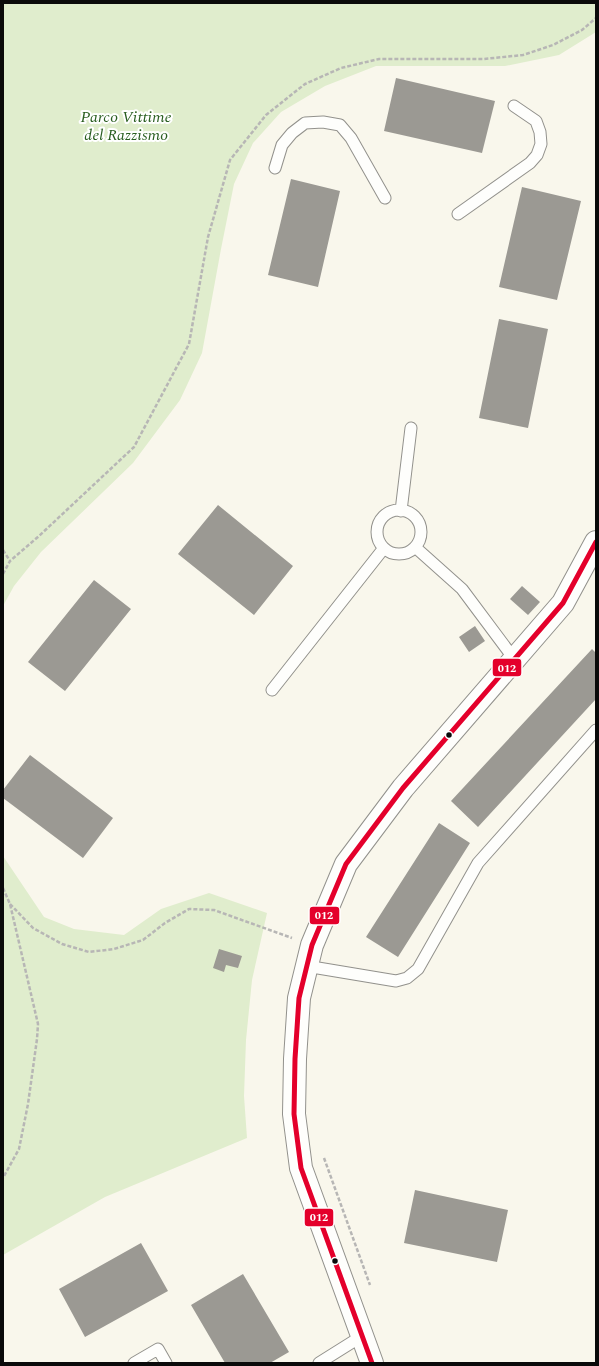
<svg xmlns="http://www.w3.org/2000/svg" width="599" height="1366" viewBox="0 0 599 1366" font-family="Spectral,serif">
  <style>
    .green { fill: #e0edcd }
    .building { fill: #9b9993 }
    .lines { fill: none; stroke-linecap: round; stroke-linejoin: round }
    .service-casing { stroke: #92918c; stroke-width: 13 }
    .minor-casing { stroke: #92918c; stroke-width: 24 }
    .path { stroke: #b7b6b5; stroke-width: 2.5; stroke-dasharray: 4 2; stroke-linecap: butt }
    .service { stroke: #fefefc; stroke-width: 11 }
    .minor { stroke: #fefefc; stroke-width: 22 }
    .bus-1-casing { stroke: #fff; stroke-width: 8 }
    .bus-1 { stroke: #e4002b; stroke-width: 5 }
    .bus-dot { fill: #0a0a0a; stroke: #fff; stroke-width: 1.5 }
    .labels { text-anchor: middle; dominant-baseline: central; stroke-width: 4; stroke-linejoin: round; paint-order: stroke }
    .park-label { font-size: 16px; font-style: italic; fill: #285d1f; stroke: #fff }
    .line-badge { stroke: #fff; stroke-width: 1.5 }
    .badge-label { font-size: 11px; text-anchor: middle; font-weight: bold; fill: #fff }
  </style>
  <rect width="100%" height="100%" fill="#f9f7ec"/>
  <path class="green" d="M3,3H596V32L559,55L505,66H376L325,86L281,112L253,143L234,184L221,249L202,353L180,400L133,463L41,552L14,586L3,606Z
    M3,856L44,917L74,929L124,935L161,909L209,893L267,913L252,980L246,1040L244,1096L247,1138L105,1197L3,1255Z"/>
  <path class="building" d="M396,78L495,101L482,153L384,131Z
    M291,179L340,191L318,287L268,275Z
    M522,187L581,201L557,300L499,287Z
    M499,319L548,329L528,428L479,418Z
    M218,505L293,566L254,615L178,554Z
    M94,580L131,609L65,691L28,662Z
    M522,586L540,602L528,615L510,599Z
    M475,626L485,641L469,652L459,637Z
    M592,649L596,653V699L478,827L451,801Z
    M30,755L113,818L83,858L3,798V790Z
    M439,823L470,843L398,957L366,937Z
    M219,949L242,956L238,968L226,965L224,972L213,968Z
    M415,1190L508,1210L497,1262L404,1243Z
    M141,1243L168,1291L85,1337L59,1289Z
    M243,1274L289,1352L270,1363H225L191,1305Z"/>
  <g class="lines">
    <defs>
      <path id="service" d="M275,168L282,145L292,133L305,123L323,122L340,125L351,138L385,198
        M458,214L530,163L537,155L541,144L540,132L536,121L514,106
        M377 532a22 22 0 1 1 44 0a22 22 0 1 1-44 0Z
        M401,511L411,428
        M415,547L462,589L515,660
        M272,690L384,548
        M306,966L396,981L407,978L418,969L478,863L596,730
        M134,1363L158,1349L166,1363
        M319,1363L362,1336"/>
      <path id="minor" d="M372,1363L301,1168L294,1114L295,1059L299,998L312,945L346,864L403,788L563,603L596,542"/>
    </defs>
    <use href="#service" class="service-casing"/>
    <use href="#minor" class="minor-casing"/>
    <path class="path" d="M3,550L10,561
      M3,574L10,561L39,536L134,447L189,344L208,237L230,160L266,115L305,84L341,68L379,59H484L523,55L553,45L582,30L596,18
      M3,888L10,904L38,1024L37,1039L28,1104L19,1149L3,1178
      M10,904L33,928L62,944L89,952L114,949L143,940L165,923L189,909L214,910L292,938
      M324,1158L370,1285"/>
    <use href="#service" class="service"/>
    <use href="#minor" class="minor"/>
    <defs>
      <path id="bus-1" d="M372,1363L301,1168L294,1114L295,1059L299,998L312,945L346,864L403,788L563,603L596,542"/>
    </defs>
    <use href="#bus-1" class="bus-1-casing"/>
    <use href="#bus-1" class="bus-1"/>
  </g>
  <g class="bus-dot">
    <circle cx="449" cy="735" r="3.5"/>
    <circle cx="335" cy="1261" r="3.5"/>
  </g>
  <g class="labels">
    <g class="park-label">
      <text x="126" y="117">Parco Vittime<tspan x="126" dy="18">del Razzismo</tspan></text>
    </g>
  </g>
  <g class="line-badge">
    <rect x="492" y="658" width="30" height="19" rx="4" fill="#e4002b"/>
    <rect x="309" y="906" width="31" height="19" rx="4" fill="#e4002b"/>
    <rect x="304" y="1208" width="30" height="19" rx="4" fill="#e4002b"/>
  </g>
  <g class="badge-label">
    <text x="507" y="672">012</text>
    <text x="324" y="919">012</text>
    <text x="319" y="1221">012</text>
  </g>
  <rect width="599" height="1366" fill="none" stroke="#0a0a0a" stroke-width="8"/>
</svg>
